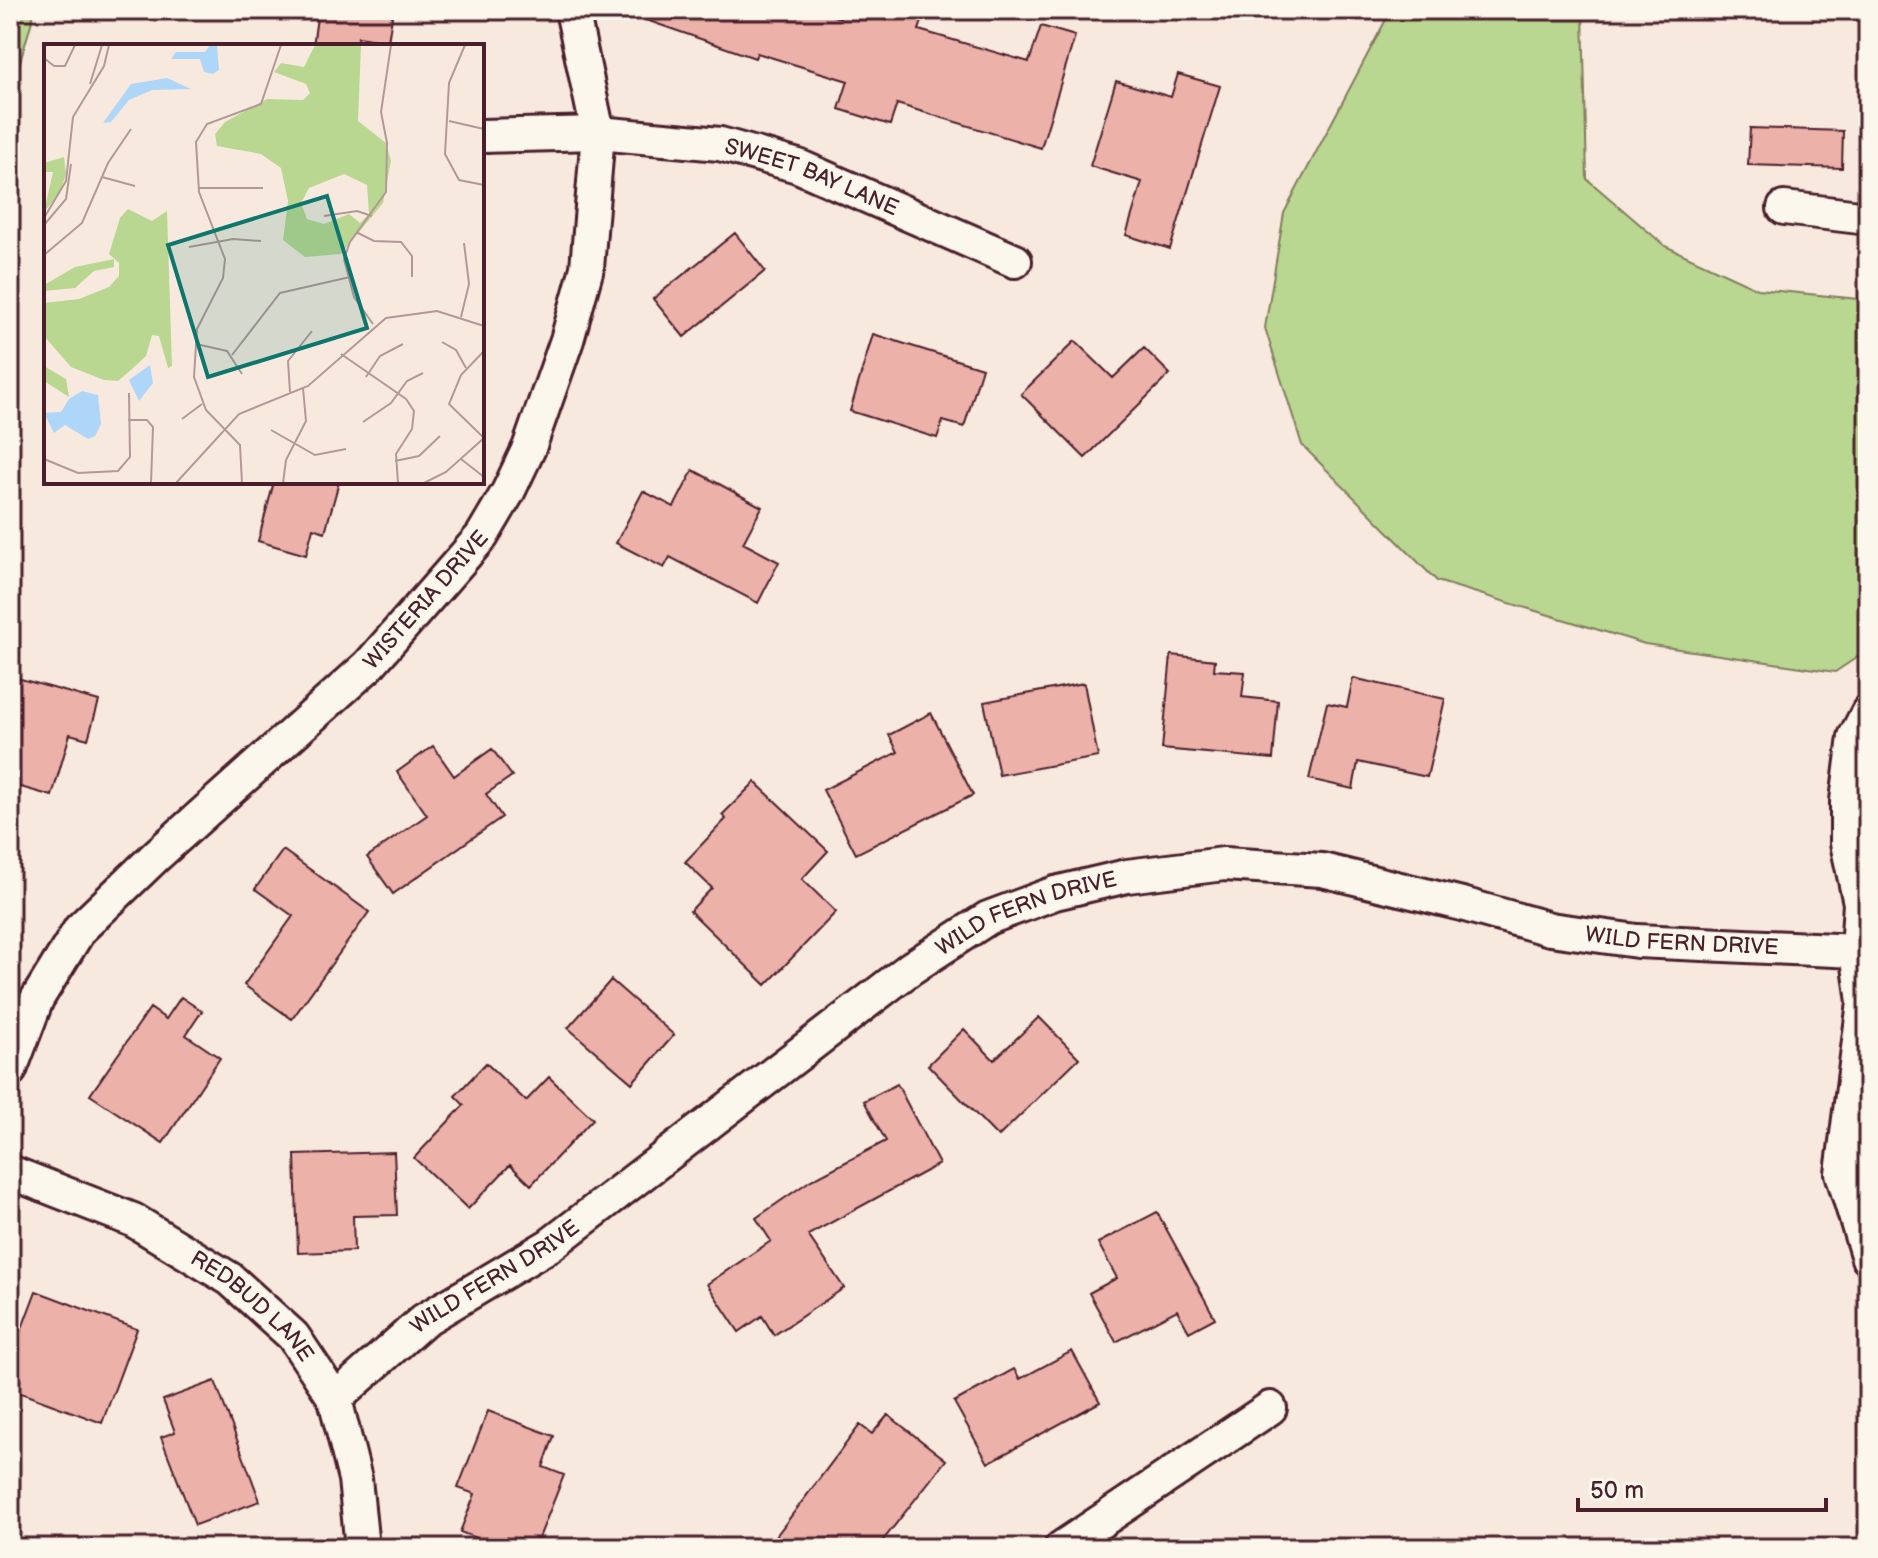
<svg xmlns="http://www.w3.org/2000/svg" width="1878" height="1558" viewBox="0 0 1878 1558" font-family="'Balsamiq Sans',sans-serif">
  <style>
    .green { fill: #b9d790; stroke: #827b5e; stroke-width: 2 }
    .building { fill: #ecb1a9; stroke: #4a1f2b; stroke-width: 2 }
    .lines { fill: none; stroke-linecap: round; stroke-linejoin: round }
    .street-casing { stroke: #4a1f2b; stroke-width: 38 }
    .street { stroke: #fbf7ec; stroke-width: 32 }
    .labels { text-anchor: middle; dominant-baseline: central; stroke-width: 6; stroke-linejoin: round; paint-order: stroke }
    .street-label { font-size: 22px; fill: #4a1f2b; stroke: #fbf7ec }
    .inset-road { fill: none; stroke: #b29897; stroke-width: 2 }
    .view { fill: #0f766e; fill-opacity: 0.15; stroke: #0f766e; stroke-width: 4 }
    .inset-edge { fill: none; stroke: #4a1f2b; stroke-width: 4 }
  </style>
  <rect width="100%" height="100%" fill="#f8e9df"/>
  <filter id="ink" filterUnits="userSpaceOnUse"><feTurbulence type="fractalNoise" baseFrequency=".0125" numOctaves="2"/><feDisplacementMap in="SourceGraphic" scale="16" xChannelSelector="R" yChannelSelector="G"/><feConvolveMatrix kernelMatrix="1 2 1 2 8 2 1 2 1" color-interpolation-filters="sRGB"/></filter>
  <g filter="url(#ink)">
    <path class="green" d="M10,10H35L10,97Z
      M1391,10H1583L1587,179L1665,246L1758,289L1868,300V650L1835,672L1645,644L1437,581L1302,445L1265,328L1284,213Z"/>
    <path class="building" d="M318,10H393L388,42L358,37L357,46H313Z
      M629,10H814L840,18L842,10H897L923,18L919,30L1029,62L1041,26L1075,36L1041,148L897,104L890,125L839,109L848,81L757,53L755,58L629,14Z
      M1178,74L1220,86L1170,249L1126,235L1142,182L1090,166L1116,81L1171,97Z
      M1750,128L1843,131L1842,168L1748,165Z
      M735,233L765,271L684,337L653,299Z
      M873,334L982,368L964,427L943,421L937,438L850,411Z
      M1075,341L1113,378L1144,348L1170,374L1085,458L1021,394Z
      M693,470L762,507L743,543L779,562L758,603L670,557L664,568L616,543L643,491L674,507Z
      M274,482H339L325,532L313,528L306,555L258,541Z
      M1171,655L1215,660L1214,670L1245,672L1242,697L1278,701L1273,759L1162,749Z
      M10,676L99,701L88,739L70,734L52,796L10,784Z
      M1353,678L1445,699L1427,777L1358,762L1353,789L1309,779L1327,703L1347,707Z
      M1084,683L1098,757L999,775L984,702Z
      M931,713L973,795L856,854L823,790L898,752L889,735Z
      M433,746L454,776L492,749L512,776L486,794L502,817L393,894L367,857L427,815L397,772Z
      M755,782L828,851L802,879L836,912L766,985L690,911L712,888L685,862L726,819L722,815Z
      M283,850L369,912L292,1019L244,985L293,916L255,889Z
      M611,980L674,1035L632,1083L568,1028Z
      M181,997L202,1011L186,1035L220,1058L163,1143L90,1095L150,1008L166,1019Z
      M1039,1017L1079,1058L998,1137L928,1065L964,1029L994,1060Z
      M486,1063L526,1101L549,1077L593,1119L531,1185L510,1165L468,1209L414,1158L464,1105L455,1096Z
      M897,1084L939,1164L808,1235L844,1288L774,1335L762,1316L739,1332L707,1284L771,1241L756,1218L811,1180L886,1141L864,1101Z
      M394,1152L397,1215L353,1216L354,1251L298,1253L295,1155Z
      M1157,1212L1215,1318L1189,1332L1177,1310L1116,1342L1089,1293L1117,1278L1098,1243Z
      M36,1291L137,1329L102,1423L10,1389V1360Z
      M1072,1351L1100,1402L988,1463L954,1402L1014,1369L1020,1379Z
      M215,1381L260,1501L195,1525L161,1437L175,1432L163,1400Z
      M488,1411L554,1436L543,1467L564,1475L535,1548H502L460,1532L475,1494L458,1488Z
      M888,1415L946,1460L877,1548H767L860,1425L872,1434Z"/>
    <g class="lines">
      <defs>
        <g id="street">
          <path id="s1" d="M482,136L598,133L720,144L798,166L1015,261"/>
          <path d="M1784,208L1868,218"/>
          <path d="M1868,712L1855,737L1847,801V843L1860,903L1857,951L1864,1002L1842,1173L1868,1258"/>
          <path id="s2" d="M10,1070L37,999L80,929L156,856L368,666L482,536L508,492L529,448L567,340L587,268L598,133L572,10"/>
          <path id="s3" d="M10,1172L133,1220L230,1279L293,1336L335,1399L355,1479L362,1548"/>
          <path id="s4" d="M335,1399L424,1320L550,1245L911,968L988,918L1055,893L1127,876L1224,864L1322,870L1462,904L1550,929L1637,941L1857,951"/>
          <path d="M1061,1548L1270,1408"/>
        </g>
      </defs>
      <use href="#street" class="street-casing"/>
      <use href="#street" class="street"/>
    </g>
  </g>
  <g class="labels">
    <g class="street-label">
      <text stroke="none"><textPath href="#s1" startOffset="336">SWEET BAY LANE</textPath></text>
      <text stroke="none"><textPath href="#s2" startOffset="636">WISTERIA DRIVE</textPath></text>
      <text stroke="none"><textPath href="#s4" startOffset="850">WILD FERN DRIVE</textPath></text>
      <text stroke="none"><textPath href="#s4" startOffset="1522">WILD FERN DRIVE</textPath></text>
      <text stroke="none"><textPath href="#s4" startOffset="202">WILD FERN DRIVE</textPath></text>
      <text stroke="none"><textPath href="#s3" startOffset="280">REDBUD LANE</textPath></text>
    </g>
  </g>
  <g transform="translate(44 44)">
    <rect width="440" height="440" fill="#f8e9df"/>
    <path d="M271,1H317L314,77L342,99L347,117L339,159L297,210L261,213L239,196L244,157L237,124L217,110L173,102L171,90L181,78L223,55L259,56L266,49L262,40L230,28L237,19L260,23ZM300,130L323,141L325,170L316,179L305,170L280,180L263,175L257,159L265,144ZM20,113L22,130L16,149L0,168L9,128H0V119ZM84,165L108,177L123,167L128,322L124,324L115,292L108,291L102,312L88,325L74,337L60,336L27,323L0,292V259L35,255L65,243L75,232V219L65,210L76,174ZM70,215V223L50,227L31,244L0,247V241L31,223ZM0,322L22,335L25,353L0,337Z" fill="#b9d790" fill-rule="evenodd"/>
    <path d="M166,1H173L175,26L169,30L160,28L156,15H127L132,8H161ZM123,34L147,45L108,46L85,56L67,78L59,79L87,40ZM106,321L109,339L95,357L85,336ZM38,347L54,351L57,380L51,392L44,395L21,381L10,389L0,369L17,368L25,355Z" fill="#aed6f8"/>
    <path class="inset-road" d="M421,1L405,39L401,110L415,136L440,141M0,14L10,22H21L31,1M46,40L58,1M405,77L440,85M58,133L91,142M155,144H219M280,172L313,167L328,172M0,174L22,137L29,73L60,22L65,1M0,181L22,155L27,120M312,188L330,197L357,198L368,212V233M145,203L189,195L217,197M0,211L38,179L64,119L87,85M417,273L425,240L420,199M329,280L310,253L300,215L306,198L342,148L343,99L337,68L347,1M398,298L412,306L422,324M152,300L183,307L198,330M297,310L362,355L370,367L368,385L352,410L354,439M188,311L236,249L306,233M322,333L336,312L359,300M246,348L244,317L268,287M138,375L158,360M84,376H103L109,383L107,439M319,378L347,359L363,337L379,329M227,386L271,411L302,405M440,394L405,360L417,331L440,307M0,415L34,429L74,427L86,413L85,349M417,415L440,433M351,417L375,412L396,392M132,439L195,370L264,342L342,274L393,267L440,282M198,439L196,401L162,366L150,333L153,285L179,234L181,215L155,148L152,98L163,80L217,60L237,1M239,439L242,416L262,377L259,344M380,439L402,428L440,394"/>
    <path class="view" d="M283,152L323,284L164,333L124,201Z"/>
    <rect width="440" height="440" class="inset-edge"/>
  </g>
  <rect width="1878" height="1558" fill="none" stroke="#fbf7ec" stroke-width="40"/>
  <rect x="20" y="20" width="1838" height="1518" fill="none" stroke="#4a1f2b" stroke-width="3" filter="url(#ink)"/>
  <path d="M1578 1498v12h248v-12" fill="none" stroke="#4a1f2b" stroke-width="4"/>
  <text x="1590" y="1498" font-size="24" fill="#4a1f2b" stroke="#fbf7ec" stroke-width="6" paint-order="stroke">50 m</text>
</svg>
